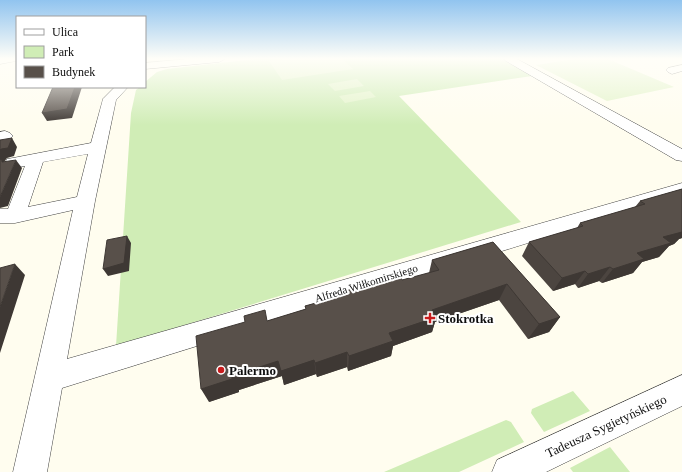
<svg xmlns="http://www.w3.org/2000/svg" width="682" height="472" viewBox="0 0 682 472" font-family="Georgia,serif">
  <style>
    .green { fill: #d0edb6 }
    .pitch { fill: #e2f3c8 }
    .lines { fill: none; stroke-linecap: round; stroke-linejoin: round }
    .minor-casing { stroke: #414141; stroke-width: 1 }
    .minor { fill: #fff; fill-rule: evenodd }
    .wall { fill: #4c4540 }
    .shaded-wall { fill: #3e3834 }
    .building { fill: #58504a; stroke: #3e3834 }
    .poi-dot { fill: #c81c1d; stroke: #fff; stroke-width: 1.5 }
    .labels { text-anchor: middle; dominant-baseline: central; stroke-width: 4; stroke-linejoin: round; paint-order: stroke }
    .street-label { font-size: 11px; fill: #0e0e0e; stroke: #fff }
    .near-poi-label { font-size: 13px; font-weight: bold; fill: #0e0e0e; stroke: #fff; text-anchor: start }
    .near-street-label { font-size: 13px; fill: #0e0e0e; stroke: #fff }
  </style>
  <rect width="100%" height="100%" fill="#fffdef"/>
  <path class="green" d="M255,59H502L532,76L399,96L521,222L116,346L131,113L136,90L140,87H145V82L157,72L167,69Z
    M573,391L590,411L544,432L531,413L532,409Z
    M506,420L511,422L524,442L459,472H384Z
    M610,447L630,472H573L570,468Z"/>
  <path class="pitch" d="M284,59H342L353,69L282,80L269,61Z
    M575,59H608L674,87L607,101L536,65Z
    M357,79L364,86L335,91L328,84Z
    M370,91L376,97L345,103L339,96Z"/>
  <g class="lines">
    <defs>
      <path id="minor" d="M0,59H17L16,61L0,64Z
        M188,59H225L219,62L145,69V63Z
        M504,59H517L682,149V161L676,160L506,61Z
        M682,65V71L672,74L668,72L666,70L668,68Z
        M115,87H128L116,100L95,201L67,359L682,183V195L62,388L47,472H13L73,210L15,223H0V209H8L25,166L13,168L7,167L5,163L7,159L13,158L91,143L103,99ZM88,154L77,197L28,207L43,162Z
        M5,131L10,133L13,136L10,139L0,142V132Z
        M682,375V406L546,472H492L497,460Z"/>
    </defs>
    <use href="#minor" class="minor-casing"/>
    <use href="#minor" class="minor"/>
  </g>
  <path class="wall" d="M682,189V238L679,239L674,244L669,246L659,257L642,262L633,273L602,283L599,281L578,288L575,284L553,291L522,256L529,242L577,228L580,223L635,207L640,201Z
    M493,242L560,317L549,332L528,339L499,300L435,322L432,332L393,346L391,356L348,371L347,367L317,377L316,374L284,385L282,376L239,390V392L209,402L267,321L306,309L305,306L343,295V292L402,280L429,273L432,260Z"/>
  <path class="shaded-wall" d="M75,87H82L72,118L47,121L42,113Z
    M12,138L17,147L14,156L7,158L4,162L9,169L0,160V150Z
    M16,160L22,168L8,206L0,208V197Z
    M682,228V238L679,239L674,244L669,246L659,257L642,262L633,273L602,283L613,269L663,237Z
    M127,236L131,243L129,271L108,276L103,269Z
    M15,264L25,275L0,353V307Z
    M610,267L599,281L578,288L588,274Z
    M585,271L575,284L553,291L562,278Z
    M507,284L499,300L435,322L432,332L393,346L391,356L348,371L349,356L432,310Z
    M560,317L549,332L528,339L539,324Z
    M347,352V367L317,377L315,363Z
    M314,360L316,374L284,385L282,376L239,390V392L209,402L201,389L232,376L278,361Z"/>
  <path class="building" d="M53,87H75L67,109L42,113Z
    M12,138L8,148L1,149L0,150V140Z
    M0,159L2,160V162L16,160L0,197Z
    M682,189V232L663,237L671,243L637,253L644,259L613,269L610,267L588,274L585,271L562,278L529,242L583,226L580,223L645,204L640,201Z
    M127,236L124,263L103,269L107,240Z
    M493,242L560,317L539,324L507,284L432,310L437,317L389,333L393,341L349,356L347,352L315,363L314,360L281,371L278,361L232,376V379L201,389L196,336L245,322L244,316L265,310L267,321L306,309L305,306L345,295L343,292L378,280L399,274L402,280L439,270L432,260Z
    M15,264L0,307V268Z"/>
  <linearGradient id="sky" x2="0" y2="1"><stop stop-color="#91c4ef"/><stop offset="0.47" stop-color="#fffef8"/><stop offset="1" stop-color="#fffef8" stop-opacity="0"/></linearGradient>
  <rect width="682" height="125" fill="url(#sky)"/>
  <g class="poi-dot">
    <path d="M428 312h4v4h4v4h-4v4h-4v-4h-4v-4h4z"/>
    <circle cx="221" cy="370" r="4"/>
  </g>
  <g class="labels">
    <g class="street-label">
      <text transform="translate(366 283) rotate(-17)">Alfreda Wiłkomirskiego</text>
    </g>
    <g class="near-poi-label">
      <text x="438" y="318">Stokrotka</text>
      <text x="229" y="370">Palermo</text>
    </g>
    <g class="near-street-label">
      <text transform="translate(606 426) rotate(-25)">Tadeusza Sygietyńskiego</text>
    </g>
  </g>
  <rect x="16" y="16" width="130" height="72" fill="#ffffff" stroke="#9f9f9f"/>
  <rect x="24" y="29" width="20" height="6" fill="#ffffff" stroke="#9f9f9f"/>
  <text x="52" y="36" font-size="12" fill="#0e0e0e">Ulica</text>
  <rect x="24" y="46" width="20" height="12" fill="#d0edb6" stroke="#9f9f9f"/>
  <text x="52" y="56" font-size="12" fill="#0e0e0e">Park</text>
  <rect x="24" y="66" width="20" height="12" fill="#58504a" stroke="#9f9f9f"/>
  <text x="52" y="76" font-size="12" fill="#0e0e0e">Budynek</text>
</svg>
